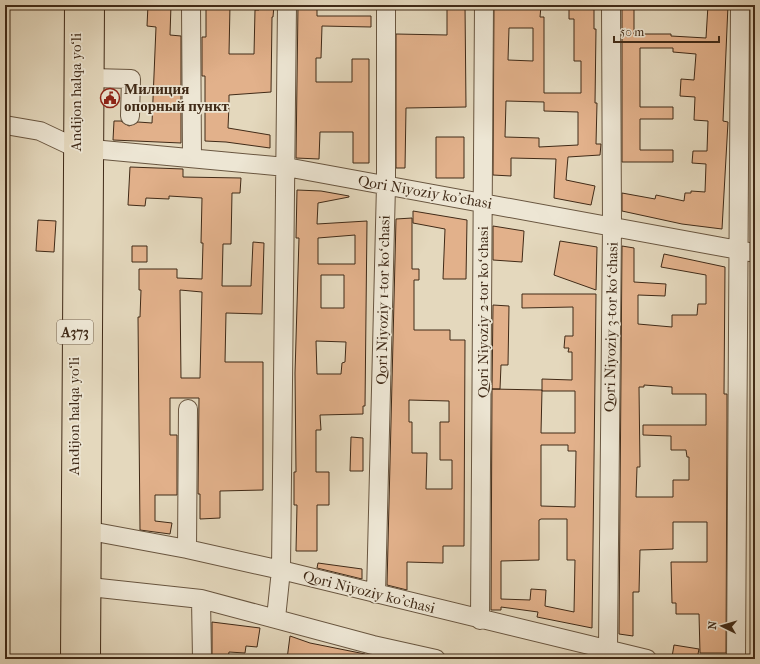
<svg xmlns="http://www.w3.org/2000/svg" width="760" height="664" viewBox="0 0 760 664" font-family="'IM FELL French Canon',serif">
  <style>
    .building { fill: #e2b18b; stroke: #402a17; fill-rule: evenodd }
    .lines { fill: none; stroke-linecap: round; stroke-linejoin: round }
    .minor-casing { stroke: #695640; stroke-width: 20 }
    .highway-casing { stroke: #402a17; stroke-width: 24 }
    .minor { stroke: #ede6d4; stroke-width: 18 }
    .highway { stroke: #e4d8bd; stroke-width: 22 }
    .labels { text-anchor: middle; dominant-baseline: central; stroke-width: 3.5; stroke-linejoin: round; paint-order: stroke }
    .shield { fill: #ede6d4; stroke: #746250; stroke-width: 1 }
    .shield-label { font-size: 14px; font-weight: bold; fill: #402a17 }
    .poi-label { font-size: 15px; font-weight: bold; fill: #402a17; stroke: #ede6d4; text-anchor: start }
    .street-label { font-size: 15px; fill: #402a17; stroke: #ede6d4 }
  </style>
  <rect width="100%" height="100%" fill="#e4d8bd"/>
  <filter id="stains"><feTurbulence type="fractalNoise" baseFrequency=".005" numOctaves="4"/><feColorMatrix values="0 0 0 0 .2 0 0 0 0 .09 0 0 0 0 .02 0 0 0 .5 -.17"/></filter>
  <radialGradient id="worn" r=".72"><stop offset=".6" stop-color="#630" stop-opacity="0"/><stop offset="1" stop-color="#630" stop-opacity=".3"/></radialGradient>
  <path class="building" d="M148,5H171L170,35L181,36V143L113,140L114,121H121L129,126L138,122L152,123L156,27L147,26Z
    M206,5H230L229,54H254L255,10H259V5H274L273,17H272L271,92L229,95V105L228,128L270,135V148L226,142L205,141V76H202V37H206Z
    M298,5H317V16H371V27L322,26L321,58H316V82H352V59H369V163H353V132H320L319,159L296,158Z
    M447,5H465L466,107L406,108L405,168H396V34L447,35Z
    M494,5L541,6L540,17H544V93H581V61H574V19H569V5H594V29H596L595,103H597L596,144H601L600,155L568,157L566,180L595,186L591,205L554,198L556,159L511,158V176L493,175ZM509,28H533V61L508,60ZM506,101L544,102V111L578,112V145L539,147V138L505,137Z
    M622,5H634V34H671V36L706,38L708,5H728L723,121L728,122L722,229L682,224L622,211V193L655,199L656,195L684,201L685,193H691V191L705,192L706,164L692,163L693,151H707L708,121L694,120L695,97L680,96L681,79L694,80L696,54L673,52V48H640V107H673V119H640V150H673V162H622Z
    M436,137H464V178H436Z
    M130,167L183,169V177L241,178L240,193H232L231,244H223L222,286H251L253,242L264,243L262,314L226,313L225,362H263V490L220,491V518L200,519V494H198L199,398H170V435H177V495H155V521L172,523L170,534L140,530L138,317H140L141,290H139V269H177V278L202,279L203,243H201L202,198L169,196V199L146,198L145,206L128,205ZM180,290L202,292L200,378H181Z
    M297,190L321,191L349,196V197L318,203L317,224L367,221L365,406H363V414L320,415L321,430H316V472H329V505H317V551H296L297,505H294V472H296L295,373L299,238H296ZM355,235V264H318V238ZM321,275H344V308H321ZM316,341L346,342L345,362L342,363L341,374H317Z
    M413,211L467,220L466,279H443L445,229L413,223Z
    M412,218V269H419V280H414V330H450V340H465L464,546H443V563L407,562V590L387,585L396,219ZM409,400L449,401V422H440V460H452V489H426L427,453H412V422H409Z
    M38,220L56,221L54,252L36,251Z
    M493,226L524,231L522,262L493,260Z
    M560,241L597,247L596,290L554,275Z
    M132,246H147V262H132Z
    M622,246L634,248V282L666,284L665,296L638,295V324L672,327V315H697L698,304H706V275L661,267L664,254L725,267L724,394H727V420L726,653H700L699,614H676V603H672L671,562H707V522H673V549L640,550L639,592H633V636L619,634ZM644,385L672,387V394H706V425H643V435L671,436V450H686L687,457H689V480H673V497H636L637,467H640L639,387H644Z
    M522,294H596L592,628L537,617L538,612L501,607V610H491L492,389L542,390L541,433H575V391H542V379L572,380V352H568L569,348H564L565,336H573V307L522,308ZM541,445H568V451H576L575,507L541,506ZM541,519H567V560H575L574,612L545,606L546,590L531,589L530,600L501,599V561L539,560V520Z
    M493,305L509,306L508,365H501L500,389H492Z
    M351,437L363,438V471H350Z
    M318,563L362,569V579L317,568Z
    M212,622L260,628L257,647L246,646L245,653L229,652L228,659H212Z
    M290,636L310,643L365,654L364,659H287Z
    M674,645L699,649L697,659L672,657Z"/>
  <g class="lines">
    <defs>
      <path id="minor" d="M191,5L192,158
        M92,78L131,79L130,116
        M5,125L40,131L76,148
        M92,149L286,167L755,253
        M90,531L187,549L281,570L647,659
        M187,549L188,409
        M90,587L201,599L373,645L436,659
        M376,594L386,185V5
        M201,599L202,659
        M276,618L281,570L287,5
        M480,620L484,5
        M608,649L612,226L611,5
        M736,659L740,5"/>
      <path id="highway" d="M72,659L76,5
        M89,659L93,5"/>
    </defs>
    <use href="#minor" class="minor-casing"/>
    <use href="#highway" class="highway-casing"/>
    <use href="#minor" class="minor"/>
    <use href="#highway" class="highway"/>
  </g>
  <defs>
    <symbol id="civic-ring" viewBox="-11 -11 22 22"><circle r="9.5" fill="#ede6d4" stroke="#8f2418" stroke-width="1.5"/><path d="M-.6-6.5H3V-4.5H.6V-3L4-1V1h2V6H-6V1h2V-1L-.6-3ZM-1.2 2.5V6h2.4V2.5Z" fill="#8f2418"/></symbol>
  </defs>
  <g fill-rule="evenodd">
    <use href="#civic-ring" x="99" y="87" width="22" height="22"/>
  </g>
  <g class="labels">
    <rect class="shield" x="57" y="320" width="36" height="24" rx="3"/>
    <g class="shield-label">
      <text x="75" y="332">A373</text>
    </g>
    <g class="poi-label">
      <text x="124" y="89">Милиция<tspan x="124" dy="17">опорный пункт</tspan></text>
    </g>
    <g class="street-label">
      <text transform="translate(76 92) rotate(-90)">Andijon halqa yo‘li</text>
      <text transform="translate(425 192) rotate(10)">Qori Niyoziy ko'chasi</text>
      <text transform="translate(383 300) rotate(-89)">Qori Niyoziy 1-tor koʻchasi</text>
      <text transform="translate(483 312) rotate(-90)">Qori Niyoziy 2-tor koʻchasi</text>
      <text transform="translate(611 327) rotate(-89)">Qori Niyoziy 3-tor koʻchasi</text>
      <text transform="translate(74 416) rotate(-90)">Andijon halqa yo‘li</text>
      <text transform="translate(369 592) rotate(14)">Qori Niyoziy ko'chasi</text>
    </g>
  </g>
  <rect width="760" height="664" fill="none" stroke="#e4d8bd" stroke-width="20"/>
  <rect x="6" y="6" width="748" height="652" fill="none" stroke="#402a17" stroke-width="2"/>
  <rect x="10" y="10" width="740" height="644" fill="none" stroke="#402a17"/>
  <g transform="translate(722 626) rotate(275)" stroke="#ede6d4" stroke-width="3" paint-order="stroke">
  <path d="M0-3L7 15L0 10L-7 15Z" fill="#402a17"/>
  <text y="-6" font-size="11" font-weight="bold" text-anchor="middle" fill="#402a17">N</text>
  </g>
  <path d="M614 36v6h105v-6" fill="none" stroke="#402a17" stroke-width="2"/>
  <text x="620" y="36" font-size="12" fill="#402a17" stroke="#ede6d4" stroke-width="3" paint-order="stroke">50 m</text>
  <rect width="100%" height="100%" filter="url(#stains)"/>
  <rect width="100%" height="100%" fill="url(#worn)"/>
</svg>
